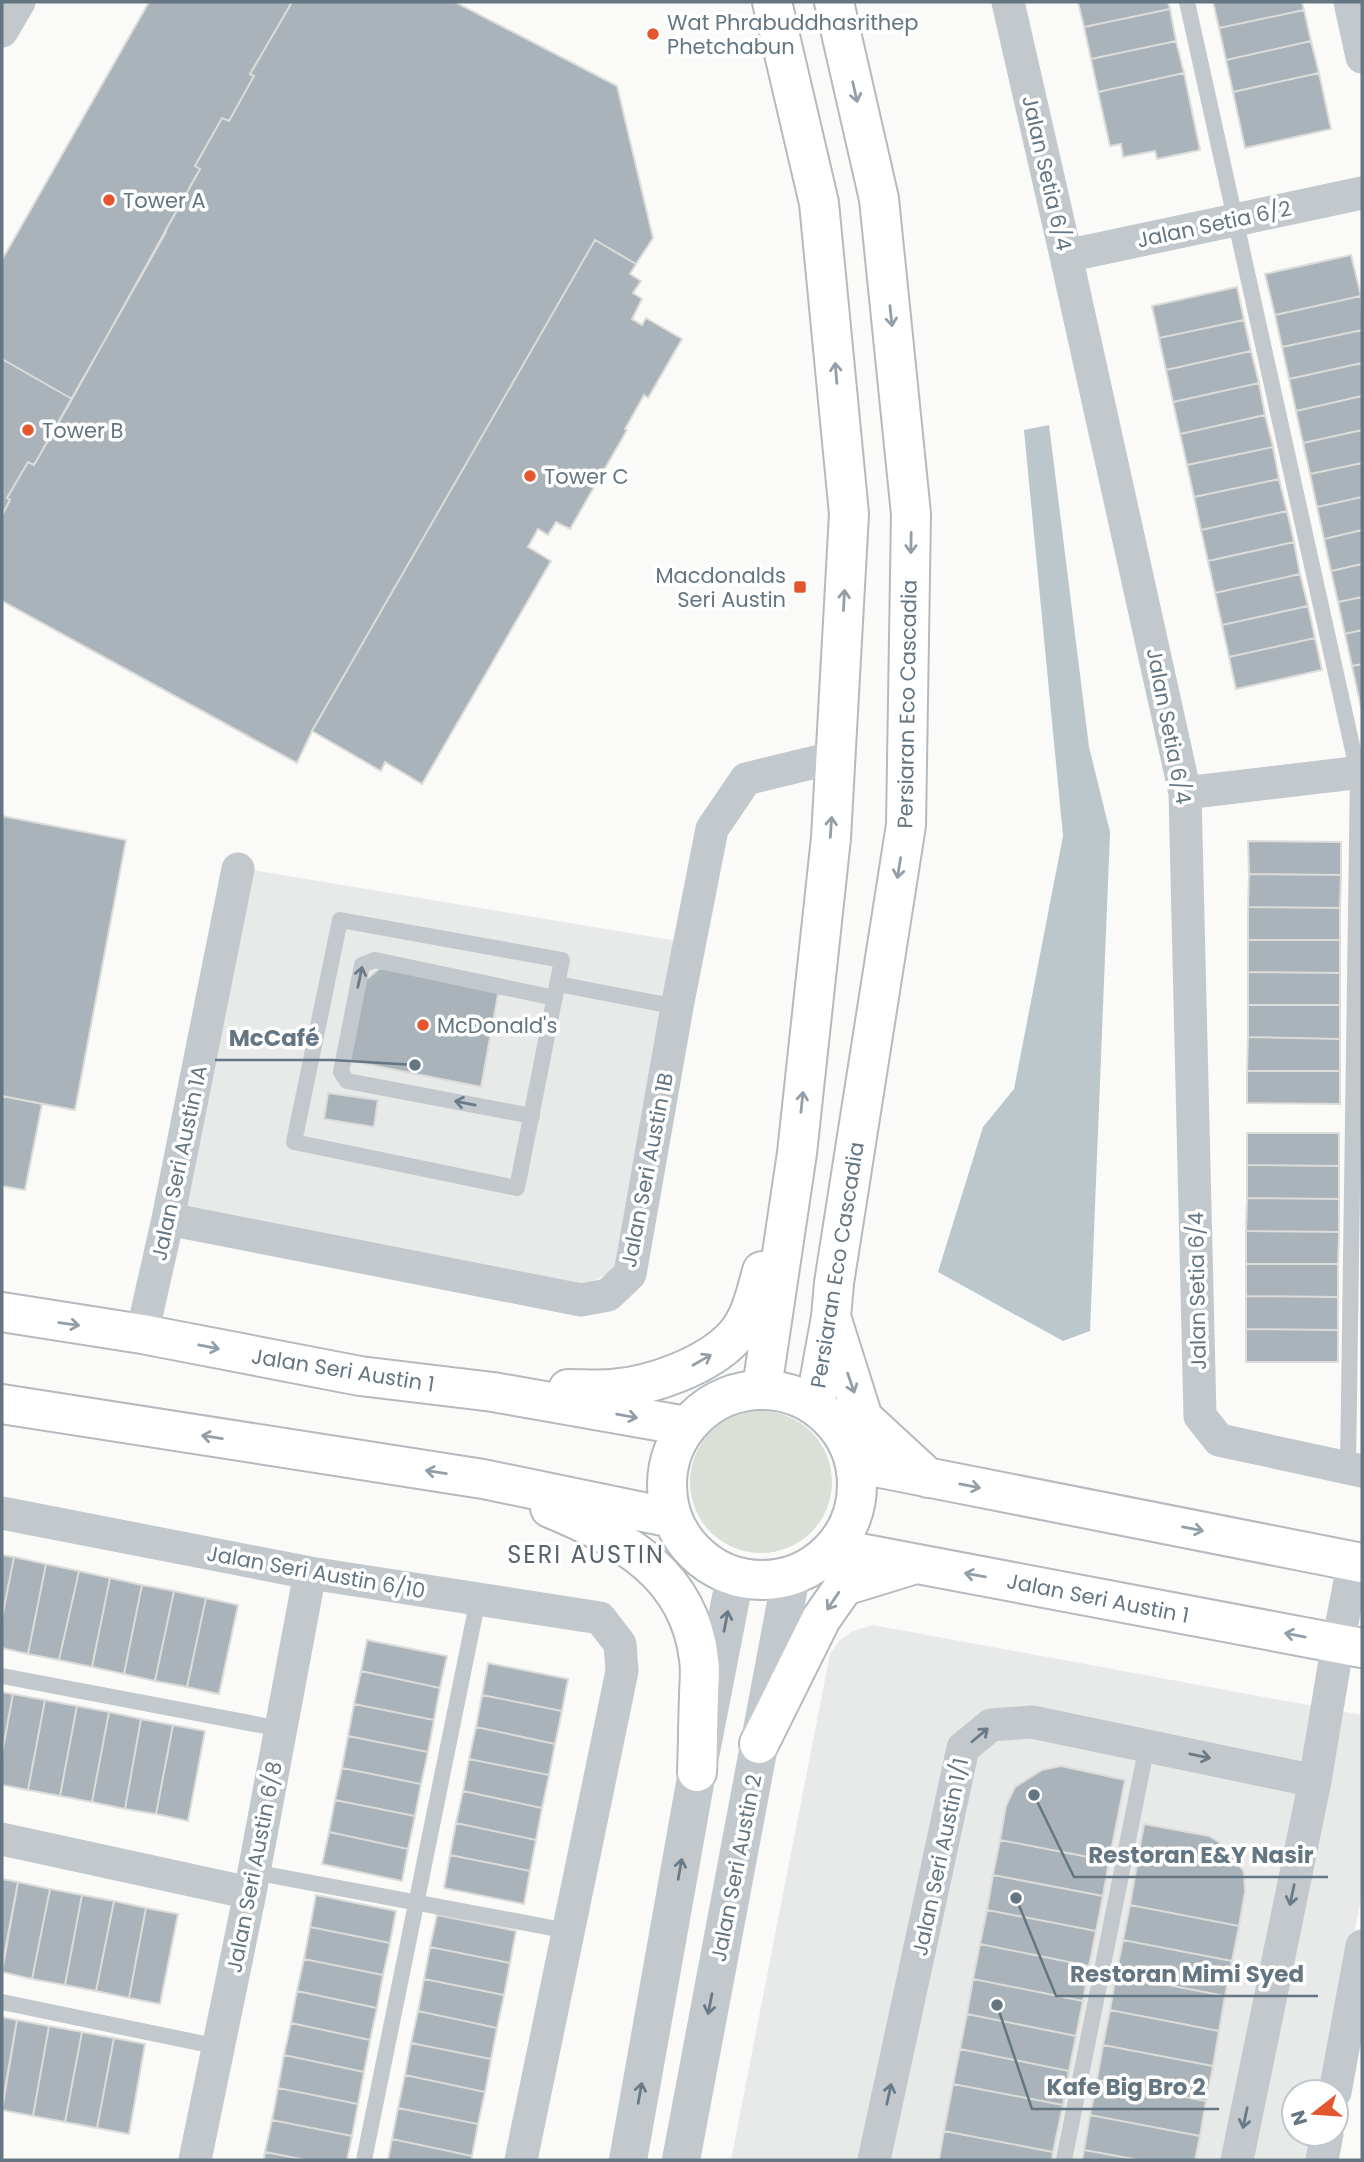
<svg xmlns="http://www.w3.org/2000/svg" width="1364" height="2162" viewBox="0 0 1364 2162" font-family="Poppins,sans-serif">
  <style>
    .built { fill: #e8e9e9 }
    .green { fill: #dadfd7 }
    .water { fill: #bbc7cb }
    .building { fill: #aab3b9; stroke: #dcdcda; stroke-width: 2 }
    .lines { fill: none; stroke-linecap: round; stroke-linejoin: round }
    .primary-casing { stroke: #b5babe; stroke-width: 42 }
    .service { stroke: #c3c8cc; stroke-width: 16 }
    .minor { stroke: #c3c8cc; stroke-width: 33 }
    .tertiary { stroke: #c3c8cc; stroke-width: 38 }
    .primary { stroke: #fff; stroke-width: 38 }
    .oneway { stroke: #939fa8 }
    .oneway2 { stroke: #6a7a87 }
    .poi-dot { fill: #e4572e; stroke: #fff; stroke-width: 2.5 }
    .labels { text-anchor: middle; dominant-baseline: central; stroke-width: 7; stroke-linejoin: round; paint-order: stroke }
    .poi-label { font-size: 21px; fill: #657683; stroke: #fff; text-anchor: start }
    .street-label { font-size: 21px; fill: #657683; stroke: #fff }
    .quarter-label { font-size: 24px; letter-spacing: 2px; fill: #57646e; stroke: #fff }
    .leader { fill: none; stroke: #657683; stroke-width: 2.5 }
    .callout-dot { fill: #657683; stroke: #fff; stroke-width: 2.5 }
    .callout-label { font-size: 23px; text-anchor: middle; font-weight: bold; fill: #657683; stroke: #fff; stroke-width: 7; stroke-linejoin: round; paint-order: stroke }
  </style>
  <rect width="100%" height="100%" fill="#fafaf8"/>
  <path class="built" d="M252,870L677,941L618,1268L584,1286L183,1209Z
    M873,1625L1362,1715V1893L1324,2092H1294V2134H1316L1310,2160H731L830,1654L840,1640L853,1631Z"/>
  <path class="green" d="M690 1482a71 71 0 1 1 142 0a71 71 0 1 1-142 0Z"/>
  <path class="water" d="M1049,425L1089,747L1110,832L1090,1331L1063,1341L938,1272L983,1127L1014,1089L1063,836L1024,430Z"/>
  <path class="building" d="M149,2H292L250,74L254,76L229,121L222,118L195,166L200,169L72,399L2,359V260Z
    M292,2H455L617,86L653,238L636,264L595,240L312,731L297,763L2,601V515L10,500L7,498L28,462L34,465L166,232L165,231L200,169L195,166L222,118L229,121L254,76L250,74Z
    M1078,2H1168L1170,9L1084,27Z
    M1213,2H1302L1304,10L1219,28Z
    M1170,9L1176,41L1091,59L1084,27Z
    M1304,10L1311,41L1226,60L1219,28Z
    M1176,41L1184,73L1098,92L1091,59Z
    M1311,41L1319,73L1233,92L1226,60Z
    M1184,73L1200,150L1157,159L1155,151L1123,157L1121,144L1110,146L1098,92Z
    M1319,73L1331,129L1245,148L1233,92Z
    M595,240L636,264L630,274L641,281L633,293L642,299L632,319L642,325L646,318L682,339L648,398L644,395L625,429L627,430L570,529L556,522L548,535L538,529L528,547L551,561L422,784L385,762L381,771L312,731Z
    M1351,255L1361,296L1275,315L1265,274Z
    M1237,287L1244,320L1159,338L1152,306Z
    M1361,296L1362,330L1282,347L1275,315Z
    M1244,320L1251,351L1166,370L1159,338Z
    M1362,330V363L1289,379L1282,347Z
    M1251,351L1259,383L1173,402L1166,370Z
    M2,359L72,399L34,465L28,462L7,498L10,500L2,515Z
    M1362,363V396L1296,411L1289,379Z
    M1259,383L1265,415L1180,434L1173,402Z
    M1362,396V430L1303,443L1296,411Z
    M1265,415L1273,447L1187,465L1180,434Z
    M1362,430V463L1310,474L1303,443Z
    M1273,447L1279,479L1194,497L1187,465Z
    M1362,463V497L1317,507L1310,474Z
    M1279,479L1287,511L1201,530L1194,497Z
    M1362,497V530L1324,539L1317,507Z
    M1287,511L1294,542L1208,561L1201,530Z
    M1362,530V564L1331,571L1324,539Z
    M1294,542L1300,574L1215,593L1208,561Z
    M1362,564V597L1338,602L1331,571Z
    M1300,574L1308,606L1222,625L1215,593Z
    M1362,597V630L1345,634L1338,602Z
    M1308,606L1315,638L1229,657L1222,625Z
    M1362,630V664L1352,666L1345,634Z
    M1315,638L1322,670L1236,689L1229,657Z
    M1362,664V708H1361L1352,666Z
    M2,816L126,840L75,1110L2,1096Z
    M1248,841L1341,842V875L1249,874Z
    M1249,874L1341,875L1340,908L1248,907Z
    M1248,907L1340,908V940H1248Z
    M1248,940H1340V973L1248,972Z
    M380,968L499,989L481,1087L346,1060L361,984Z
    M1248,972L1340,973V1005H1248Z
    M1248,1005H1340V1039L1248,1037Z
    M1248,1037L1340,1039V1071H1247Z
    M1247,1071H1340V1104L1247,1103Z
    M328,1093L378,1100L374,1127L324,1119Z
    M2,1096L42,1104L25,1190L2,1186Z
    M1247,1133H1339V1166L1247,1165Z
    M1247,1165L1339,1166V1199L1247,1198Z
    M1247,1198L1339,1199V1232L1246,1231Z
    M1246,1231L1339,1232L1338,1264H1246Z
    M1246,1264H1338V1297L1246,1296Z
    M1246,1296L1338,1297V1330L1246,1329Z
    M1246,1329L1338,1330V1362H1246Z
    M2,1555L14,1557L2,1618Z
    M14,1557L46,1564L28,1654L2,1648V1618Z
    M46,1564L79,1571L59,1660L28,1654Z
    M79,1571L110,1578L92,1667L59,1660Z
    M110,1578L142,1585L124,1674L92,1667Z
    M142,1585L174,1591L155,1681L124,1674Z
    M174,1591L206,1598L187,1687L155,1681Z
    M206,1598L238,1605L219,1694L187,1687Z
    M367,1640L447,1656L440,1688L361,1671Z
    M488,1663L568,1679L562,1711L482,1695Z
    M361,1671L440,1688L434,1720L354,1704Z
    M2,1692L13,1694L2,1754Z
    M13,1694L45,1700L28,1790L2,1785V1754Z
    M482,1695L562,1711L555,1744L476,1727Z
    M45,1700L77,1706L60,1796L28,1790Z
    M354,1704L434,1720L428,1752L348,1736Z
    M77,1706L109,1712L92,1802L60,1796Z
    M109,1712L141,1719L125,1809L92,1802Z
    M141,1719L173,1725L156,1814L125,1809Z
    M173,1725L205,1731L188,1821L156,1814Z
    M476,1727L555,1744L549,1775L469,1759Z
    M348,1736L428,1752L421,1784L342,1768Z
    M469,1759L549,1775L542,1808L463,1791Z
    M1061,1766L1125,1780L1109,1861L1000,1840L1006,1806L1015,1787L1042,1770Z
    M342,1768L421,1784L415,1816L335,1800Z
    M463,1791L542,1808L536,1840L456,1823Z
    M335,1800L415,1816L408,1849L329,1832Z
    M456,1823L536,1840L530,1871L450,1855Z
    M1144,1824L1209,1836L1225,1846L1244,1872L1245,1892L1239,1926L1130,1905Z
    M329,1832L408,1849L402,1881L322,1864Z
    M1000,1840L1109,1861L1103,1896L993,1875Z
    M450,1855L530,1871L524,1904L444,1888Z
    M993,1875L1103,1896L1096,1931L987,1910Z
    M2,1879L18,1882L2,1967Z
    M18,1882L50,1889L32,1979L2,1972Z
    M50,1889L82,1895L65,1985L32,1979Z
    M82,1895L114,1901L96,1991L65,1985Z
    M316,1895L396,1911L390,1943L310,1927Z
    M114,1901L146,1908L129,1998L96,1991Z
    M1130,1905L1239,1926L1232,1961L1123,1940Z
    M146,1908L178,1914L160,2004L129,1998Z
    M987,1910L1096,1931L1089,1966L980,1944Z
    M437,1915L516,1931L510,1963L430,1947Z
    M310,1927L390,1943L383,1975L304,1959Z
    M1123,1940L1232,1961L1225,1996L1116,1975Z
    M980,1944L1089,1966L1083,2001L973,1979Z
    M430,1947L510,1963L504,1995L424,1979Z
    M304,1959L383,1975L377,2008L297,1991Z
    M1116,1975L1225,1996L1219,2031L1110,2010Z
    M424,1979L504,1995L497,2028L418,2011Z
    M973,1979L1083,2001L1076,2036L967,2014Z
    M297,1991L377,2008L370,2040L291,2023Z
    M1110,2010L1219,2031L1213,2066L1103,2045Z
    M418,2011L497,2028L491,2059L411,2043Z
    M967,2014L1076,2036L1069,2071L960,2049Z
    M2,2017L17,2020L2,2106Z
    M17,2020L49,2026L33,2116L2,2110Z
    M291,2023L370,2040L364,2072L284,2055Z
    M49,2026L82,2032L65,2122L33,2116Z
    M82,2032L114,2038L97,2128L65,2122Z
    M114,2038L145,2044L129,2134L97,2128Z
    M411,2043L491,2059L485,2092L405,2075Z
    M1103,2045L1213,2066L1206,2101L1097,2080Z
    M960,2049L1069,2071L1063,2105L953,2084Z
    M284,2055L364,2072L358,2104L278,2088Z
    M405,2075L485,2092L478,2124L398,2108Z
    M1097,2080L1206,2101L1200,2136L1090,2115Z
    M953,2084L1063,2105L1053,2152L944,2131Z
    M278,2088L358,2104L352,2136L272,2120Z
    M398,2108L478,2124L472,2156L392,2139Z
    M1090,2115L1200,2136L1195,2160H1139L1084,2150Z
    M272,2120L352,2136L347,2160H306L265,2152Z
    M944,2131L1053,2152L1052,2160H939Z
    M392,2139L472,2156L471,2160H388Z
    M1084,2150L1139,2160H1082Z
    M265,2152L306,2160H264Z"/>
  <g class="lines">
    <defs>
      <path id="primary" d="M2,1312L142,1334L360,1376L493,1392L686,1426
        M833,1323L863,1418L928,1478
        M762,1388L797,1153L831,838L849,514L819,203L772,2
        M568,1389C583,1389 598,1390 612,1389C651,1386 708,1366 735,1336C751,1318 756,1293 762,1271
        M667 1485a95 95 0 1 1 190 0a95 95 0 1 1-190 0Z
        M2,1404L483,1479L672,1518
        M815,1405L831,1317L834,1283L906,825L911,514L879,199L834,2
        M855,1463L1362,1563
        M550,1508C622,1538 689,1573 699,1659C701,1671 699,1685 699,1697C698,1722 698,1747 697,1772
        M833,1548L1362,1648
        M759,1744L821,1619L844,1586L909,1566"/>
    </defs>
    <use href="#primary" class="primary-casing"/>
    <path class="service" d="M1187,2L1358,773L1348,1468
      M340,920L562,960L517,1188L294,1142Z
      M558,984L677,1007
      M532,1116L347,1081L341,1072L362,965L375,960L555,998
      M2,1676L281,1729
      M254,1872L568,1931
      M2,2002L219,2047
      M364,2160L478,1599
      M1064,2160L1147,1745"/>
    <path class="minor" d="M1008,2L1066,256L1185,793L1200,1416L1219,1440L1362,1471
      M1350,2L1362,57
      M2,31L19,2
      M1066,256L1362,193
      M1185,793L1362,772
      M168,1219L581,1300L608,1295L630,1274L677,1007L712,829L746,779L836,757
      M142,1334L168,1219L238,869
      M2,1513L310,1573L600,1618L620,1644L622,1671L521,2160
      M2,1839L250,1893
      M1335,2092L1362,1946
      M195,2160L250,1893L310,1573
      M874,2160L963,1748L991,1725L1032,1722L1315,1781
      M1237,2160L1315,1781L1338,1643L1354,1561
      M1322,2160L1327,2134"/>
    <path class="tertiary" d="M628,2160L697,1772L735,1577
      M681,2160L791,1576"/>
    <use href="#primary" class="primary"/>
  </g>
  <defs><path id="oneway-shaft" d="M-6 0H5M1.5-3L5.5 0L1.5 3" fill="none" stroke-width="1.6" stroke-linecap="round" stroke-linejoin="round" transform="scale(1.75)"/></defs>
  <g class="oneway">
    <use href="#oneway-shaft" transform="translate(855 92) rotate(77)"/>
    <use href="#oneway-shaft" transform="translate(891 316) rotate(84)"/>
    <use href="#oneway-shaft" transform="translate(836 373) rotate(-95)"/>
    <use href="#oneway-shaft" transform="translate(911 543) rotate(91)"/>
    <use href="#oneway-shaft" transform="translate(844 600) rotate(-87)"/>
    <use href="#oneway-shaft" transform="translate(831 827) rotate(-86)"/>
    <use href="#oneway-shaft" transform="translate(899 868) rotate(99)"/>
    <use href="#oneway-shaft" transform="translate(802 1102) rotate(-84)"/>
    <use href="#oneway-shaft" transform="translate(69 1324) rotate(8)"/>
    <use href="#oneway-shaft" transform="translate(209 1347) rotate(11)"/>
    <use href="#oneway-shaft" transform="translate(702 1360) rotate(-30)"/>
    <use href="#oneway-shaft" transform="translate(851 1383) rotate(71)"/>
    <use href="#oneway-shaft" transform="translate(627 1416) rotate(10)"/>
    <use href="#oneway-shaft" transform="translate(212 1437) rotate(-171)"/>
    <use href="#oneway-shaft" transform="translate(436 1472) rotate(-171)"/>
    <use href="#oneway-shaft" transform="translate(970 1486) rotate(11)"/>
    <use href="#oneway-shaft" transform="translate(1193 1529) rotate(11)"/>
    <use href="#oneway-shaft" transform="translate(975 1575) rotate(-170)"/>
    <use href="#oneway-shaft" transform="translate(833 1601) rotate(124)"/>
    <use href="#oneway-shaft" transform="translate(1295 1635) rotate(-169)"/>
  </g>
  <g class="oneway2">
    <use href="#oneway-shaft" transform="translate(360 977) rotate(-78)"/>
    <use href="#oneway-shaft" transform="translate(465 1103) rotate(-169)"/>
    <use href="#oneway-shaft" transform="translate(726 1621) rotate(-79)"/>
    <use href="#oneway-shaft" transform="translate(980 1735) rotate(-40)"/>
    <use href="#oneway-shaft" transform="translate(1200 1756) rotate(12)"/>
    <use href="#oneway-shaft" transform="translate(680 1869) rotate(-80)"/>
    <use href="#oneway-shaft" transform="translate(1292 1895) rotate(102)"/>
    <use href="#oneway-shaft" transform="translate(710 2004) rotate(101)"/>
    <use href="#oneway-shaft" transform="translate(640 2093) rotate(-80)"/>
    <use href="#oneway-shaft" transform="translate(889 2094) rotate(-78)"/>
    <use href="#oneway-shaft" transform="translate(1245 2118) rotate(102)"/>
  </g>
  <g class="poi-dot">
    <circle cx="653" cy="34" r="7"/>
    <circle cx="109" cy="200" r="7"/>
    <circle cx="28" cy="430" r="7"/>
    <circle cx="530" cy="476" r="7"/>
    <rect x="793" y="580" width="14" height="14" rx="3.5"/>
    <circle cx="423" cy="1025" r="7"/>
  </g>
  <g class="labels">
    <g class="poi-label">
      <text x="667" y="22">Wat Phrabuddhasrithep<tspan x="667" dy="24">Phetchabun</tspan></text>
      <text x="123" y="200">Tower A</text>
      <text x="42" y="430">Tower B</text>
      <text x="544" y="476">Tower C</text>
      <text x="786" y="575" text-anchor="end">Macdonalds<tspan x="786" dy="24">Seri Austin</tspan></text>
      <text x="437" y="1025">McDonald's</text>
    </g>
    <g class="street-label">
      <text transform="translate(1047 173) rotate(77)">Jalan Setia 6/4</text>
      <text transform="translate(1214 224) rotate(-12)">Jalan Setia 6/2</text>
      <text transform="translate(907 704) rotate(-89)">Persiaran Eco Cascadia</text>
      <text transform="translate(1169 726) rotate(79)">Jalan Setia 6/4</text>
      <text transform="translate(179 1163) rotate(-78)">Jalan Seri Austin 1A</text>
      <text transform="translate(647 1170) rotate(-79)">Jalan Seri Austin 1B</text>
      <text transform="translate(837 1265) rotate(-81)">Persiaran Eco Cascadia</text>
      <text transform="translate(1197 1291) rotate(-91)">Jalan Setia 6/4</text>
      <text transform="translate(343 1370) rotate(9)">Jalan Seri Austin 1</text>
      <text transform="translate(316 1572) rotate(10)">Jalan Seri Austin 6/10</text>
      <text transform="translate(1098 1598) rotate(11)">Jalan Seri Austin 1</text>
      <text transform="translate(940 1857) rotate(-78)">Jalan Seri Austin 1/1</text>
      <text transform="translate(254 1867) rotate(-79)">Jalan Seri Austin 6/8</text>
      <text transform="translate(736 1868) rotate(-79)">Jalan Seri Austin 2</text>
    </g>
    <g class="quarter-label">
      <text x="586" y="1554">SERI AUSTIN</text>
    </g>
  </g>
  <path class="leader" d="M415 1065L333 1060H215M1034 1795L1074 1877H1328M1016 1898L1056 1996H1318M997 2005L1032 2109H1219"/>
  <g class="callout-dot">
    <circle cx="415" cy="1065" r="7"/>
    <circle cx="1034" cy="1795" r="7"/>
    <circle cx="1016" cy="1898" r="7"/>
    <circle cx="997" cy="2005" r="7"/>
  </g>
  <g class="callout-label">
    <text x="274" y="1046">McCafé</text>
    <text x="1201" y="1863">Restoran E&amp;Y Nasir</text>
    <text x="1187" y="1982">Restoran Mimi Syed</text>
    <text x="1126" y="2095">Kafe Big Bro 2</text>
  </g>
  <rect width="1364" height="2162" fill="none" stroke="#657683" stroke-width="7"/>
  <g transform="translate(1315 2113) rotate(253)"><circle r="33" fill="#ffffff" stroke="#c1c8cd" stroke-width="2"/>
  <path d="M0-5L12 26L0 18L-12 26Z" fill="#e4572e"/>
  <text y="-10" font-size="19" font-weight="bold" text-anchor="middle" fill="#657683">N</text>
  </g>
</svg>
